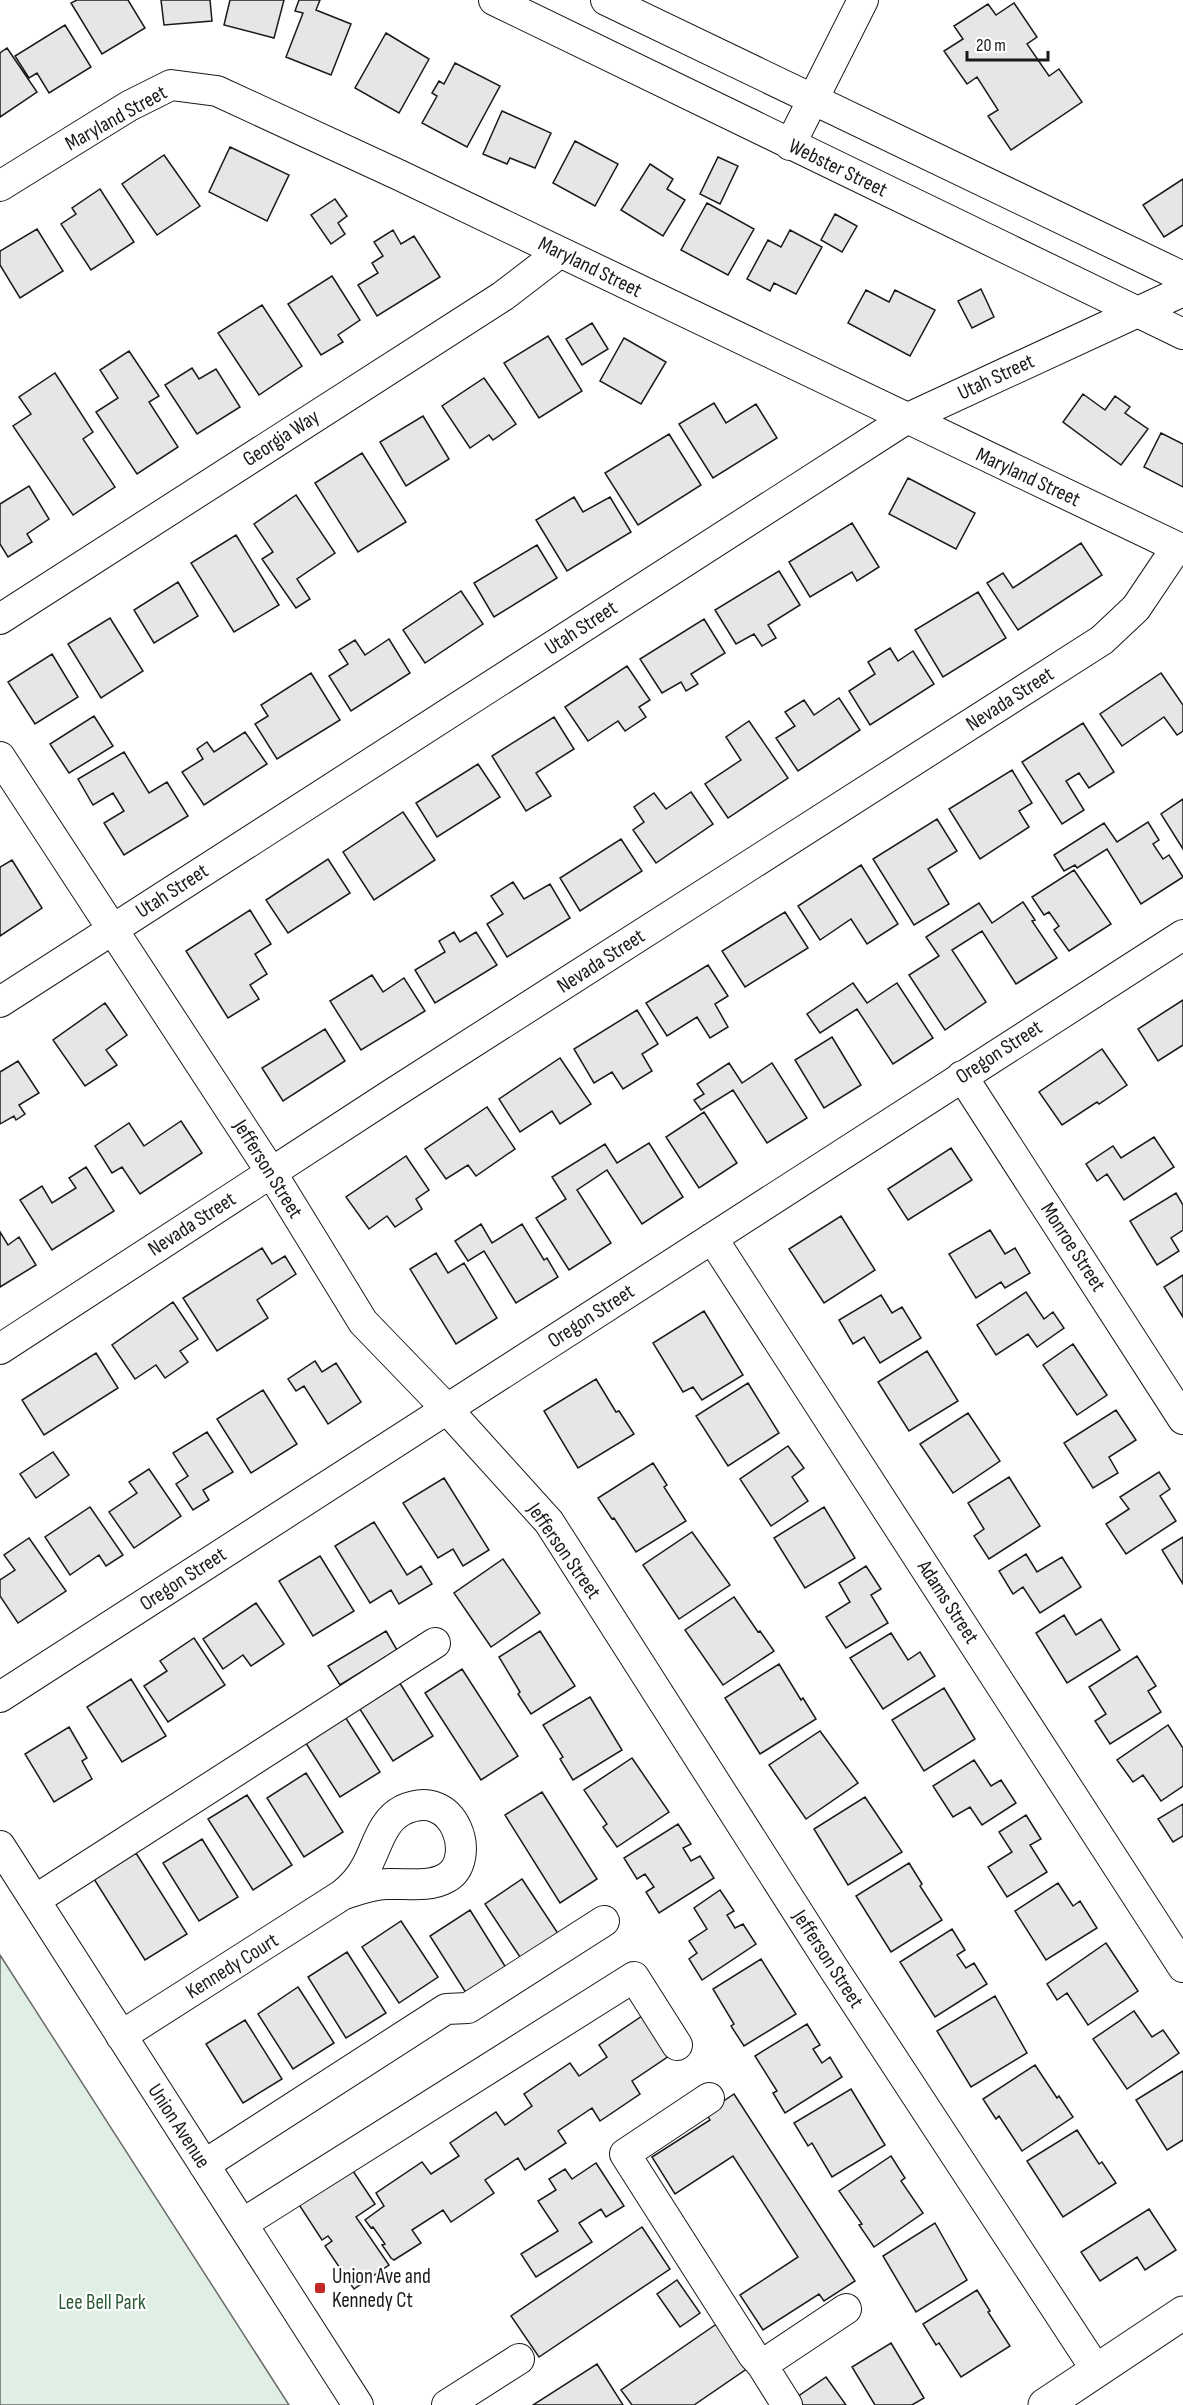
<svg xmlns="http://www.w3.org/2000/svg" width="1183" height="2405" viewBox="0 0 1183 2405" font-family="'Sofia Sans Condensed',sans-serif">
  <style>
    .green { fill: #e0efe3; stroke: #6a6a6a; stroke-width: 1.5 }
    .building { fill: #e6e6e6; stroke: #1a1a1a; stroke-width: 1.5 }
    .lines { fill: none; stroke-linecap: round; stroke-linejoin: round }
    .minor-casing { stroke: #1a1a1a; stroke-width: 32 }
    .major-casing { stroke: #1a1a1a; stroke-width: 35 }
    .minor { stroke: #fff; stroke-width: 30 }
    .major { stroke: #fff; stroke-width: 33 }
    .poi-dot { fill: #c62828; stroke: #fff; stroke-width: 2 }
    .labels { text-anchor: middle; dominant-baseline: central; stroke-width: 4.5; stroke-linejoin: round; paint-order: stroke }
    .street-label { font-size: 21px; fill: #1a1a1a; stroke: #fff }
    .poi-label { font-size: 21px; fill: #1a1a1a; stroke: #fff; text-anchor: start }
    .park-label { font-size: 21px; fill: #2b5a34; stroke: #fff }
  </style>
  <rect width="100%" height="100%" fill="#fff"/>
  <path class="green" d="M0,1955L289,2405H0Z"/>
  <path class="building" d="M77,0H128L145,28L102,54L71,3Z
    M161,0H210L212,21L164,25Z
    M230,0H284L274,38L224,25Z
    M299,0H320L316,10L351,24L331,75L286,57L303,13L295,11Z
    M1014,3L1037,37L1027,44L1049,76L1059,69L1082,102L1011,150L988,116L998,110L977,77L967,84L944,51L963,39L954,26L988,4L996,15Z
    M65,25L91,67L49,93L37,73L29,78L15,56Z
    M386,33L429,59L399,113L355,88Z
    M7,48L37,92L0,117V53Z
    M455,63L500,86L467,147L422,123L437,96L432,93L439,81L444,84Z
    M502,111L551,133L535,168L510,158L507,164L483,154Z
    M575,141L618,164L595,206L553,183Z
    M230,147L289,175L267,221L209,192Z
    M164,155L200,206L157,235L122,184Z
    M718,157L738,166L720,204L700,194Z
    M650,164L673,179L667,189L685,200L663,236L621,210Z
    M1183,179V225L1164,237L1143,205Z
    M100,189L134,242L91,270L61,224L76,214L72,208Z
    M335,199L347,216L338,223L345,234L331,244L311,215Z
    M707,203L754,229L728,275L681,250Z
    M835,214L857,226L842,252L821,240Z
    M37,229L63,271L20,298L0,265V251Z
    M393,230L401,244L414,236L440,277L377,316L358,285L378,273L372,263L383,256L374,242Z
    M790,230L822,247L796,294L774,283L770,291L747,279L768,240L781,247Z
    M332,276L360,320L338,335L343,342L321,355L288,304Z
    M981,289L994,317L972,328L958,301Z
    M866,290L889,302L895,290L935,310L910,356L848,323Z
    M262,305L302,366L259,395L218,333Z
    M592,323L608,349L582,365L566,339Z
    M548,336L582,391L539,418L504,363Z
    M624,338L666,362L641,404L600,381Z
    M129,351L159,396L149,402L178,447L137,474L96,412L118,398L100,370Z
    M192,368L199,379L216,369L240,407L197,434L165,385Z
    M55,373L93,432L83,439L115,487L73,515L13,426L31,414L19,397Z
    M484,378L516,424L493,440L489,435L470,448L442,406Z
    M1083,394L1105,410L1115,396L1130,407L1125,413L1148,429L1121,465L1063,422Z
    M714,403L726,423L756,404L777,438L713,478L679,424Z
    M423,416L449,459L406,486L380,442Z
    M1161,433L1183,444V487L1144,467Z
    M669,434L701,485L638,525L605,473Z
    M362,453L406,522L358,552L315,483Z
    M908,478L975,513L956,549L889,514Z
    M29,486L49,519L27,534L32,542L8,557L0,544V504Z
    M296,495L335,553L297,579L310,599L296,608L262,559L273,552L254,524Z
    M574,497L583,512L610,497L631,532L567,571L536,520Z
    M852,523L879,567L857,581L852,572L810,597L789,562Z
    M236,535L279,605L234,632L191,563Z
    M1081,543L1102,575L1018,630L987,583L1003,573L1013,588Z
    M537,545L557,578L494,617L474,583Z
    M779,571L800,605L768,625L776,638L762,646L754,634L736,644L715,610Z
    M178,582L198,616L154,643L134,610Z
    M461,591L483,624L425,663L403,630Z
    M978,592L1006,638L943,677L915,630Z
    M110,618L143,671L101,698L68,644Z
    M704,619L725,653L691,674L698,684L686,691L681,682L662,693L640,659Z
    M389,639L410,673L351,711L329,676L348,664L339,650L355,640L365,655Z
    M890,648L898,661L913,651L934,684L870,725L849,691L875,674L868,662Z
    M52,654L78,697L35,724L8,682Z
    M627,666L650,700L639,707L646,717L625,731L618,721L588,741L565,707Z
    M311,673L340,720L277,759L255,724L268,716L261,705Z
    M1161,673L1183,705V731L1177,735L1164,717L1122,746L1100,714Z
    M839,698L860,730L798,771L776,738L795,726L785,712L804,700L814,715Z
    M94,716L113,746L69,773L50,744Z
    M554,717L574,749L536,773L551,796L526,811L492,756Z
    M749,721L788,778L728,818L705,784L741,760L726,737Z
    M1083,723L1114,772L1089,788L1079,773L1066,781L1084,810L1062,824L1022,762Z
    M245,732L267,764L204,805L182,772L203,759L197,749L207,742L214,752Z
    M124,752L149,793L167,782L188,816L124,855L104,823L124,811L113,793L93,805L78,779Z
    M478,764L500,797L437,837L416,803Z
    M1012,770L1032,803L1019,811L1029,827L980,859L949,809Z
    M691,792L713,824L656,863L633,830L644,822L634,807L654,793L666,809Z
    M1183,799V849L1161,814Z
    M403,812L435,860L374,900L343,852Z
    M937,819L957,851L928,869L949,904L914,925L873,859Z
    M1148,822L1159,840L1153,844L1163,859L1169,855L1183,877L1141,904L1107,849L1077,868L1075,865L1064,871L1054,855L1104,823L1117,842Z
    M621,839L642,871L580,911L560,878Z
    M328,859L350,893L288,933L266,900Z
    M12,860L42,908L0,936V867Z
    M861,865L898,924L867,944L851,919L820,940L798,906Z
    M1074,870L1111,924L1069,951L1054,930L1059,926L1049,912L1044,915L1032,897Z
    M513,882L524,899L550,884L570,918L507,957L487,924L503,914L491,896Z
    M1023,902L1035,920L1032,921L1057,958L1016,984L982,931L952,950L986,1002L945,1030L909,975L939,956L926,937L979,903L992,923Z
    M250,910L271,944L255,954L267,974L250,985L259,999L228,1018L186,951Z
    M785,912L808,948L745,987L722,951Z
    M454,932L460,942L476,932L497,965L435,1003L415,970L445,952L439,941Z
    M708,965L728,996L715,1004L728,1027L710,1038L697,1017L667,1036L646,1003Z
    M372,975L383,992L404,978L425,1011L361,1050L330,1001Z
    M853,983L867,1003L897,983L933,1038L893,1064L857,1009L820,1033L807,1014Z
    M1183,1000V1045L1158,1061L1138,1029Z
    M105,1003L127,1035L106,1050L117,1065L85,1086L53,1040Z
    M637,1010L658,1044L642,1054L652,1071L623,1089L612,1072L594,1083L574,1049Z
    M325,1029L345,1061L283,1101L262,1068Z
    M832,1037L861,1085L824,1108L795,1060Z
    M1102,1049L1127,1085L1099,1104L1097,1102L1062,1125L1039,1092Z
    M560,1058L591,1104L560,1124L552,1111L520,1132L499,1099Z
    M18,1061L39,1093L19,1105L25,1114L16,1120L14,1116L0,1124V1072Z
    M729,1063L742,1083L772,1063L807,1118L767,1143L733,1090L701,1110L694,1100L704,1094L697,1084Z
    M487,1107L515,1149L476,1176L468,1165L446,1179L425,1149Z
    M704,1112L737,1163L699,1188L666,1137Z
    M181,1121L202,1153L140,1194L122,1167L112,1173L95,1146L129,1123L144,1146Z
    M1154,1137L1174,1167L1124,1200L1107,1174L1097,1181L1086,1164L1113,1146L1121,1158Z
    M649,1143L683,1197L642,1224L607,1170L577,1190L611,1243L569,1270L536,1218L566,1199L552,1177L605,1144L617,1163Z
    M951,1148L972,1180L908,1220L888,1189Z
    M406,1156L429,1190L416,1199L422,1209L395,1227L387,1216L369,1229L346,1197Z
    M86,1167L114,1211L52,1250L20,1200L42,1186L52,1203L76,1188L69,1178Z
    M1176,1193L1183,1205V1230L1171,1238L1179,1251L1157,1265L1130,1221Z
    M841,1216L875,1270L824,1303L789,1249Z
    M481,1224L492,1243L522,1224L544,1260L547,1258L558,1277L516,1303L484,1251L468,1261L455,1241Z
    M990,1230L1005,1254L1015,1248L1030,1273L1005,1288L1001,1282L976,1298L949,1254Z
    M0,1232L8,1245L19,1237L36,1265L0,1287Z
    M262,1248L272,1264L285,1256L296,1274L257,1300L268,1318L217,1351L183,1298Z
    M436,1253L448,1273L464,1263L497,1318L456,1344L410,1269Z
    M1183,1275V1317L1164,1287Z
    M1026,1292L1044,1319L1053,1312L1064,1328L1037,1347L1028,1334L996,1355L977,1325Z
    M881,1295L892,1313L902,1307L921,1338L880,1363L864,1337L853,1344L839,1320Z
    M173,1302L198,1339L180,1351L188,1362L165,1378L156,1365L135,1379L112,1345Z
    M704,1311L743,1375L702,1400L693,1387L683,1392L653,1343Z
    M1073,1344L1107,1395L1077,1415L1043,1365Z
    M927,1351L958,1401L909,1431L878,1382Z
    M96,1353L118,1388L44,1435L22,1400Z
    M315,1361L322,1372L336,1363L361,1402L328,1424L304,1386L296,1391L288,1379Z
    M596,1379L616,1412L619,1411L634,1434L578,1468L544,1411Z
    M748,1383L779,1433L728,1466L696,1416Z
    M263,1390L297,1444L251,1473L217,1419Z
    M1116,1410L1136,1440L1109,1457L1118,1473L1093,1488L1064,1443Z
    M968,1413L1000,1461L953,1493L920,1444Z
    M207,1432L233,1472L203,1490L209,1500L193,1510L176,1484L188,1476L173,1453Z
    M788,1446L804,1468L792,1477L808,1501L771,1526L740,1479Z
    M53,1452L69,1475L36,1498L20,1474Z
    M653,1463L667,1485L664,1487L686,1521L636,1552L614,1518L612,1519L598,1498Z
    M149,1469L181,1516L134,1548L109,1512L137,1493L129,1482Z
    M1159,1472L1170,1489L1160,1496L1176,1521L1126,1554L1106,1524L1129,1509L1120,1497Z
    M1009,1477L1040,1526L989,1559L974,1536L984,1529L968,1503Z
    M444,1478L489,1550L463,1566L453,1549L438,1558L403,1503Z
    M90,1507L123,1555L106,1566L99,1555L70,1575L45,1537Z
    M824,1507L855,1558L805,1588L774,1538Z
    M374,1522L407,1575L421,1566L432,1584L399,1604L391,1590L370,1603L335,1546Z
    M692,1532L730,1585L679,1619L643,1565Z
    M1183,1537V1584L1162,1550Z
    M29,1538L66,1591L18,1623L0,1596V1580L15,1570L4,1555Z
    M1026,1554L1037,1572L1062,1557L1081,1587L1040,1613L1023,1587L1013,1594L999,1571Z
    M320,1556L354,1611L313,1636L279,1581Z
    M503,1559L540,1613L491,1647L454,1593Z
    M866,1566L881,1589L871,1595L888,1623L846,1648L826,1617L850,1602L839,1583Z
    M734,1597L758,1632L760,1631L774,1651L723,1685L685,1630Z
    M256,1603L284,1644L251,1666L243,1655L223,1669L203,1639Z
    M1064,1615L1076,1635L1101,1619L1120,1650L1067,1683L1036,1633Z
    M386,1631L397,1650L340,1685L328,1666Z
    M540,1631L575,1686L531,1714L518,1694L520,1692L499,1657Z
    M891,1633L908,1660L920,1652L935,1676L883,1709L850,1658Z
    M194,1638L225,1685L168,1722L144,1686L167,1671L160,1661Z
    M1137,1656L1156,1686L1148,1691L1161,1712L1110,1744L1095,1721L1106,1714L1089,1687Z
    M779,1664L801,1700L803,1698L816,1719L760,1754L725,1698Z
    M462,1669L518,1756L481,1780L425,1693Z
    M396,1677L433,1736L393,1761L356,1703Z
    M131,1679L166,1736L122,1762L87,1707Z
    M944,1688L975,1739L924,1771L892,1720Z
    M590,1697L622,1750L573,1780L560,1759L563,1757L543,1725Z
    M342,1712L380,1772L340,1797L302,1737Z
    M1168,1725L1183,1748V1786L1161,1801L1143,1775L1133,1782L1117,1760Z
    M69,1727L87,1758L82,1761L92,1779L54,1802L25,1754Z
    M820,1731L858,1783L806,1819L769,1765Z
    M632,1758L669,1812L617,1847L603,1827L607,1824L584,1790Z
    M974,1760L991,1786L1001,1780L1016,1803L982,1825L970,1807L953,1817L933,1786Z
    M306,1773L343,1832L304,1857L267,1798Z
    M542,1792L597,1879L560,1903L505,1815Z
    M247,1795L292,1865L253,1890L208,1819Z
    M865,1797L902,1852L848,1885L814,1829Z
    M1183,1804V1836L1173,1842L1158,1819Z
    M1026,1815L1041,1839L1030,1845L1047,1872L1007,1897L988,1867L1012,1852L999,1832Z
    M678,1824L691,1844L683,1848L691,1861L700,1856L714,1878L659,1913L646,1892L654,1887L645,1874L637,1879L624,1858Z
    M202,1839L238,1897L199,1921L163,1863Z
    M136,1853L187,1934L145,1960L94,1879Z
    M909,1863L922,1884L920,1886L942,1920L891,1952L856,1896Z
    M522,1879L559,1935L522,1960L485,1904Z
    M1058,1883L1073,1906L1080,1901L1097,1928L1046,1960L1015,1911Z
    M720,1890L734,1911L727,1915L735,1928L743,1924L756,1944L702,1980L689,1959L697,1953L689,1941L707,1929L694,1908Z
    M470,1910L508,1971L468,1996L430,1936Z
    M401,1921L438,1977L399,2003L362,1947Z
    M952,1929L965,1950L957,1955L966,1968L974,1963L987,1984L935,2017L900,1962Z
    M1106,1943L1138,1991L1088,2025L1067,1993L1057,2000L1047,1984Z
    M347,1952L386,2013L346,2038L308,1977Z
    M761,1959L796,2014L744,2046L731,2026L734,2024L713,1989Z
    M298,1987L334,2043L293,2069L258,2014Z
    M995,1996L1027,2053L971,2087L937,2031Z
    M1134,2011L1152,2037L1163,2030L1179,2053L1127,2089L1093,2039Z
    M642,2016L669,2056L632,2081L640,2094L600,2121L592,2108L558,2131L566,2143L525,2170L518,2158L485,2180L494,2193L451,2222L443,2210L412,2230L421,2243L394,2260L391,2258L382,2245L385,2244L373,2227L371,2228L365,2220L384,2206L376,2193L422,2162L431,2174L459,2156L450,2143L496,2112L505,2125L532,2106L524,2094L570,2063L579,2076L607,2057L599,2045Z
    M245,2020L282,2079L243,2103L206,2044Z
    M807,2024L820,2045L813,2049L822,2063L830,2057L842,2077L785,2113L773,2093L777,2091L755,2056Z
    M1035,2065L1057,2098L1059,2096L1073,2117L1022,2151L999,2116L996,2119L983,2099Z
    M1183,2071V2140L1167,2150L1136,2100Z
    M851,2089L885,2145L832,2177L812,2143L808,2146L794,2123Z
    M734,2094L855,2281L824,2301L819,2294L763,2330L740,2295L798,2257L733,2156L675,2194L652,2157L710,2120L706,2113Z
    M1077,2130L1099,2164L1102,2162L1116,2183L1063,2217L1027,2161Z
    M891,2156L905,2178L901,2181L923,2213L874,2247L859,2225L862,2224L839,2191Z
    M596,2163L624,2206L606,2217L601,2209L579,2223L592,2242L536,2277L521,2254L558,2231L538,2201L556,2190L549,2179L565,2169L572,2179Z
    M349,2165L375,2204L356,2217L389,2265L354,2289L325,2246L332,2241L328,2236L322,2240L296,2200Z
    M1149,2209L1176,2250L1145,2270L1137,2257L1100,2281L1081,2252Z
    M935,2223L967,2280L916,2312L883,2256Z
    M642,2227L670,2269L539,2357L511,2316Z
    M677,2280L700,2313L680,2327L657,2294Z
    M977,2290L990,2311L988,2312L1010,2346L961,2377L939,2343L936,2345L923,2324Z
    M718,2323L748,2368L694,2405H632L621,2390Z
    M891,2343L924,2398L912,2405H875L852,2367Z
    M597,2364L623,2405H533Z
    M826,2377L846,2405H803L797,2397Z"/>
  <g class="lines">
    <defs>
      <path id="minor" d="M494,0L1183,334
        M606,0L1183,277
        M790,145L863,0
        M0,186L129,106L171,85L217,91L399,175L1183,550
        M0,619L503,296L559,253
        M0,757L271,1172L363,1322L446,1408L549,1522L832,1966L1097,2371
        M0,1002L906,419L1183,291
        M962,1076L1183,1419
        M712,1238L1183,1967
        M0,1349L392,1094L1102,640L1136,608L1177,547
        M0,1697L1183,935
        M0,1846L358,2405
        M35,1900L435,1643
        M121,2036L342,1895C357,1890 371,1884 387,1884C406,1883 428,1888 446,1878C478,1861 456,1785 403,1810C381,1821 377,1848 366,1867C360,1879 352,1887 342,1895
        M709,2098L625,2154L753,2355L762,2365
        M204,2165L446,2009L468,2008L604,1921
        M242,2224L634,1977L677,2045
        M447,2405L519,2359
        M787,2405L762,2365L846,2309"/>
      <path id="major" d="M1045,2405L1183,2313"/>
    </defs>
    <use href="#minor" class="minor-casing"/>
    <use href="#major" class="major-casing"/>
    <use href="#minor" class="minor"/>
    <use href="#major" class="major"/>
  </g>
  <rect class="poi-dot" x="314" y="2282" width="12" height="12" rx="3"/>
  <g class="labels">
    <g class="street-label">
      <text transform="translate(116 118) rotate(-29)">Maryland Street</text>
      <text transform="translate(838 168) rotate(26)">Webster Street</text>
      <text transform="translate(590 267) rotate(26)">Maryland Street</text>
      <text transform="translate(996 377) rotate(-25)">Utah Street</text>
      <text transform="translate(281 438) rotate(-33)">Georgia Way</text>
      <text transform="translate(1028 477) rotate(25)">Maryland Street</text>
      <text transform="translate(581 628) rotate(-33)">Utah Street</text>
      <text transform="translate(1010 699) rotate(-33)">Nevada Street</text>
      <text transform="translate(172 891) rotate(-33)">Utah Street</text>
      <text transform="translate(601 961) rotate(-33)">Nevada Street</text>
      <text transform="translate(999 1052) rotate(-33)">Oregon Street</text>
      <text transform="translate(268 1169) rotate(58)">Jefferson Street</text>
      <text transform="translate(192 1224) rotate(-33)">Nevada Street</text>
      <text transform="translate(1073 1247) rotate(57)">Monroe Street</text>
      <text transform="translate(591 1316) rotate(-33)">Oregon Street</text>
      <text transform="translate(564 1551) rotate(55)">Jefferson Street</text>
      <text transform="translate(183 1579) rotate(-33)">Oregon Street</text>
      <text transform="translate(948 1602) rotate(57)">Adams Street</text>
      <text transform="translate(828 1959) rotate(57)">Jefferson Street</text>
      <text transform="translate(232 1966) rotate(-32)">Kennedy Court</text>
      <text transform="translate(179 2126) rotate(57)">Union Avenue</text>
    </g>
    <g class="poi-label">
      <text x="332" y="2276">Union Ave and<tspan x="332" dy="24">Kennedy Ct</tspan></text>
    </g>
    <g class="park-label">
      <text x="102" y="2302">Lee Bell Park</text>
    </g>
  </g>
  <path d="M967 51v9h81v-9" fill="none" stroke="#1a1a1a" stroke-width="3"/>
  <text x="976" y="51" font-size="18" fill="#1a1a1a" stroke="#ffffff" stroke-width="4.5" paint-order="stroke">20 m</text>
</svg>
